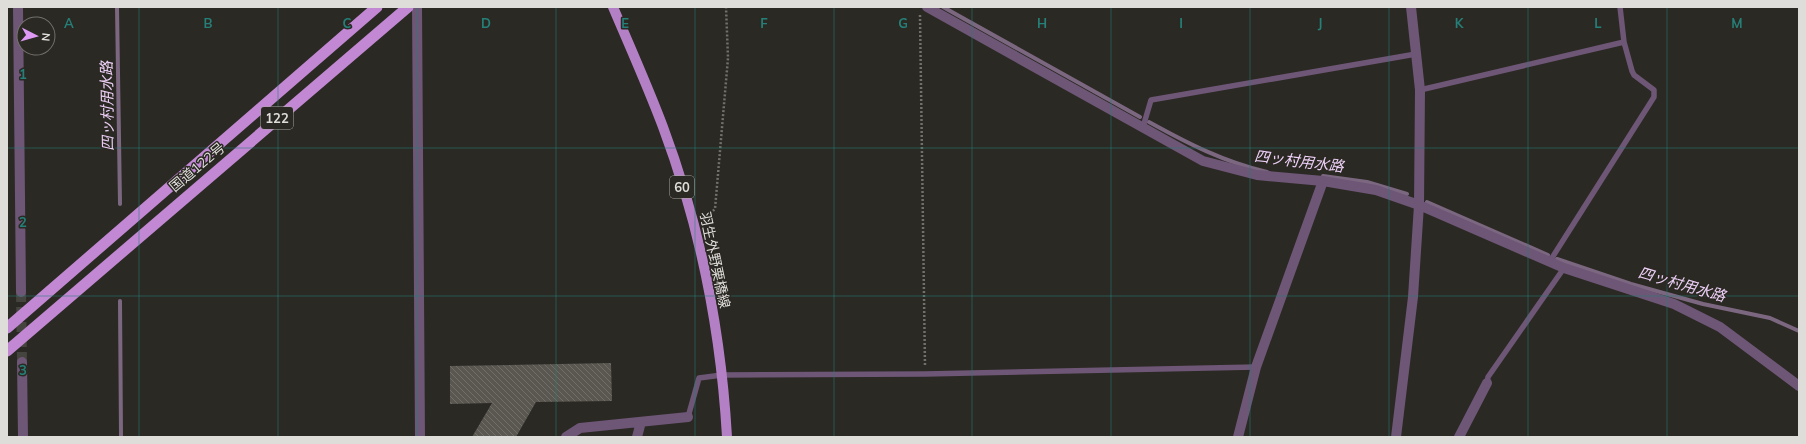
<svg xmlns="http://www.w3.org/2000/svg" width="1806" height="444" viewBox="0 0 1806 444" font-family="Mulish,'Noto Sans JP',sans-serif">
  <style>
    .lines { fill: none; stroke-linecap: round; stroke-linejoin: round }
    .stream { stroke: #7c6781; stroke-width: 4 }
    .building { fill: url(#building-back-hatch) }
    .minor-tunnel { stroke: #46443e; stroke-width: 10; stroke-dasharray: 10 5; stroke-linecap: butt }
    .path { stroke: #72706b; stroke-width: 2.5; stroke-dasharray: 2 2; stroke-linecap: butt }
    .service { stroke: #6e5677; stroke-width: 5.5 }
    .minor { stroke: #6e5677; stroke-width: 10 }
    .primary { stroke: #b480c5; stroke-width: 10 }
    .trunk { stroke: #c288d4; stroke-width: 11 }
    .grid { fill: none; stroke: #248079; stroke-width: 1; stroke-opacity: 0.55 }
    .labels { text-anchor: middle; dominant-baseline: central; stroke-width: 3; stroke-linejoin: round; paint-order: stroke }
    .shield { fill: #2b2923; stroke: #a9a7a3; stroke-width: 1 }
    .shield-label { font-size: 13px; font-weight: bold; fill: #dfddda }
    .street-label { font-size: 14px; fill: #dfddda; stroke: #2b2923 }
    .water-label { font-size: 15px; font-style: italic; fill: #edd0f7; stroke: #2b2923 }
    .grid-label { font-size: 13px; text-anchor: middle; font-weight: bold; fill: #248079; stroke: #2b2923; stroke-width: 3; stroke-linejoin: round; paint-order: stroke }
  </style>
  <defs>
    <pattern id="building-back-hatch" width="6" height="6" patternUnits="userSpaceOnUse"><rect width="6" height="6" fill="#5a5751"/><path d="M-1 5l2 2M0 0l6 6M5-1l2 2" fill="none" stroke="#716f69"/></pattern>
  </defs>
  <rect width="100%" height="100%" fill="#2b2923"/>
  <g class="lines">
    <path class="stream" d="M117,7L120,204
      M943,7L1140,117
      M1149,122C1187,143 1224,162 1267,172
      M1323,176L1367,182L1407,194
      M1427,202L1548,255
      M1557,259L1631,284L1703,304L1770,318L1799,331
      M120,301L121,437"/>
  </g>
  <path class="building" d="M611,363L612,401L536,402L516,437H472L492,403L450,404V366Z"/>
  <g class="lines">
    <path class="minor-tunnel" d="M21,292L22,362"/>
    <path class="path" d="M920,15L925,366
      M704,219L715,209L728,58L726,7"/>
    <path class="service" d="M1420,90L1624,42
      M1143,127L1151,100L1416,54
      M1550,261L1654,97V90L1634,75L1632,71L1624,42L1620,7
      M1487,383L1488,377L1564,268
      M688,417L699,378L722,375L925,374L1256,367"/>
    <path class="minor" d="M18,7L21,292
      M417,7L420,437
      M927,7L1203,161L1257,175L1323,181L1376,190L1419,205L1564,268L1674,304L1720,327L1799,386
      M22,362L23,437
      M566,437L580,428L688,417
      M637,437L641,422
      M1238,437L1256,367L1323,181
      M1396,437L1413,297L1419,205L1420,90L1411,7
      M1459,437L1487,383"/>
    <path class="primary" d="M613,7C630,47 648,87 663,127C700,226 721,331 727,437"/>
    <path class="trunk" d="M7,328L377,7
      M7,351L408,7"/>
  </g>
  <path class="grid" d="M139,7V437M278,7V437M417,7V437M556,7V437M695,7V437M834,7V437M972,7V437M1111,7V437M1250,7V437M1389,7V437M1528,7V437M1667,7V437M7,148H1799M7,296H1799"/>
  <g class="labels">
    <g class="shield">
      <rect x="261" y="107" width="32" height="22" rx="3"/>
      <rect x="670" y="176" width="24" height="22" rx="3"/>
    </g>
    <g class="shield-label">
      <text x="277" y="118">122</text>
      <text x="682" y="187">60</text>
    </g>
    <g class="street-label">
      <text transform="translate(197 167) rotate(-40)">国道122号</text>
      <text transform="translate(715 260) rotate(78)">羽生外野栗橋線</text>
    </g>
    <g class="water-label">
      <text transform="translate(107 106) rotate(-91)">四ッ村用水路</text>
      <text transform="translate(1299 161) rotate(7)">四ッ村用水路</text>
      <text transform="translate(1682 284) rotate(16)">四ッ村用水路</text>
    </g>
  </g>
  <g class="grid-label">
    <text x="69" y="28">A</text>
    <text x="208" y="28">B</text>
    <text x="347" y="28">C</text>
    <text x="486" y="28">D</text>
    <text x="625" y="28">E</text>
    <text x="764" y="28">F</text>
    <text x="903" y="28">G</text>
    <text x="1042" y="28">H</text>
    <text x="1181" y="28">I</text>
    <text x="1320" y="28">J</text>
    <text x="1459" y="28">K</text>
    <text x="1598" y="28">L</text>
    <text x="1737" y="28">M</text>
    <text x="23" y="79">1</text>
    <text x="23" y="227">2</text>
    <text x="23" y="375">3</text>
  </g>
  <rect width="1806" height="444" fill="none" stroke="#dfddda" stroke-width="16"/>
  <g transform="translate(36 36) rotate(96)"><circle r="19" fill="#2b2923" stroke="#73716c"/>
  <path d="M0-3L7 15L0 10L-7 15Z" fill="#dd99f4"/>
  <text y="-6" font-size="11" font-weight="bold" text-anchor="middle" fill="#dfddda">N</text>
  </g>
</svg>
